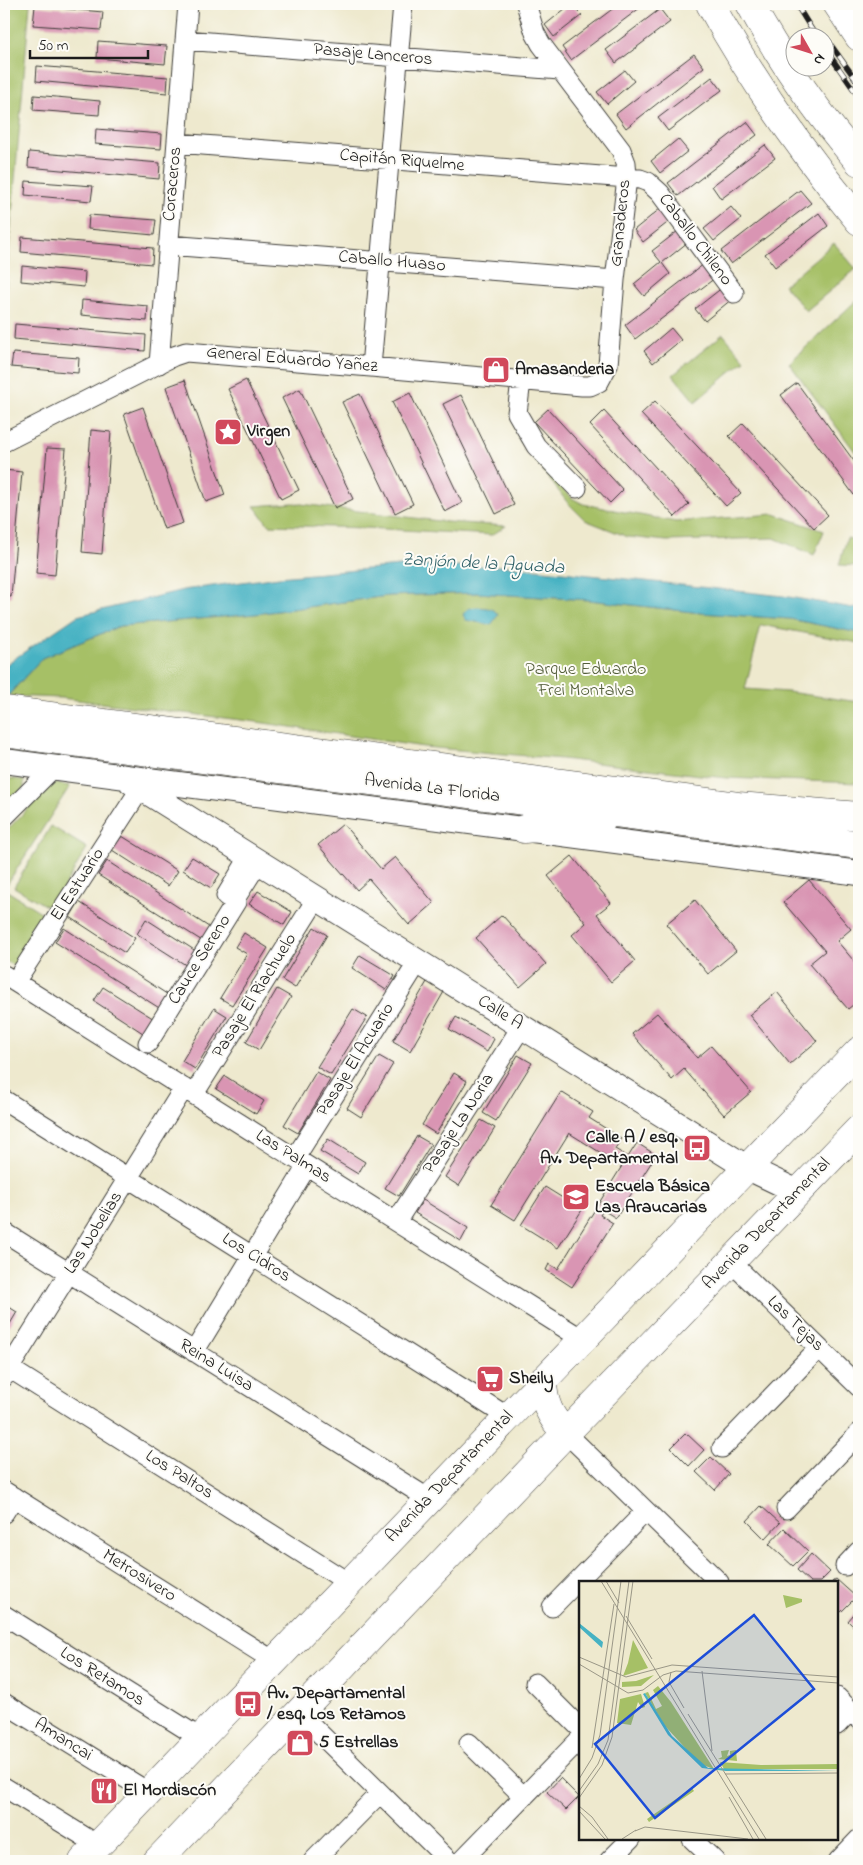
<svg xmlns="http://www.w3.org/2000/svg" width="863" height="1865" viewBox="0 0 863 1865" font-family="'Indie Flower',sans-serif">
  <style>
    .green { fill: #a6c066; stroke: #616e41 }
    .water { fill: #46b2c3; stroke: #316770 }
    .building { fill: #d995b3 }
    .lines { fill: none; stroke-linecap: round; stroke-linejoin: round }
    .pedestrian-casing { stroke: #3c3b37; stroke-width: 16 }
    .minor-casing { stroke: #3c3b37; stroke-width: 21 }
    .tertiary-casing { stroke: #3c3b37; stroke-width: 26 }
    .secondary-casing { stroke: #3c3b37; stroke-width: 29 }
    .primary-casing { stroke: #3c3b37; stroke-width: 29 }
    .motorway-casing { stroke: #3c3b37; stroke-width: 29 }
    .pedestrian { stroke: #fff; stroke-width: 14 }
    .minor { stroke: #fff; stroke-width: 19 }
    .tertiary { stroke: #fff; stroke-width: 24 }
    .secondary { stroke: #fff; stroke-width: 28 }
    .primary { stroke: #fff; stroke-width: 28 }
    .motorway { stroke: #fff; stroke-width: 28 }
    .rail-casing { stroke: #1c1c1c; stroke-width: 5.5 }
    .rail { stroke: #fdfcf7; stroke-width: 4; stroke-dasharray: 11; stroke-linecap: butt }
    .labels { text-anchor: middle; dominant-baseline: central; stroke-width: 4; stroke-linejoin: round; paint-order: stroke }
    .street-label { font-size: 18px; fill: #1c1c1c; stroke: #fdfcf7 }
    .poi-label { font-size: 18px; font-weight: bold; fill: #1c1c1c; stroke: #fdfcf7; text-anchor: start }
    .park-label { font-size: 18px; fill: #535e3a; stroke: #fdfcf7 }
    .water-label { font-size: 19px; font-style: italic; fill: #2f6067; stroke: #fdfcf7 }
    .inset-road { fill: none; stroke: #9a9787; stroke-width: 1 }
    .view { fill: #1d4ed8; fill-opacity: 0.15; stroke: #1d4ed8; stroke-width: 2.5 }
    .inset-edge { fill: none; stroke: #1c1c1c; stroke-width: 2.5 }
  </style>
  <rect width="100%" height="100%" fill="#fdfcf7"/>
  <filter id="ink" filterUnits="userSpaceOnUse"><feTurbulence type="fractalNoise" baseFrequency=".02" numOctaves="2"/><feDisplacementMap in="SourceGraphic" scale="10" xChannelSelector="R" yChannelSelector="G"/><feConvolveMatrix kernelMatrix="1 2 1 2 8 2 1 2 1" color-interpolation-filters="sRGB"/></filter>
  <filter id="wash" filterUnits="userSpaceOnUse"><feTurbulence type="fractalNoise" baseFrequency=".0096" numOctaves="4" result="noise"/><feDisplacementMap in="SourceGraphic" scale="20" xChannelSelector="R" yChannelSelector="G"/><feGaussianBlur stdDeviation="1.12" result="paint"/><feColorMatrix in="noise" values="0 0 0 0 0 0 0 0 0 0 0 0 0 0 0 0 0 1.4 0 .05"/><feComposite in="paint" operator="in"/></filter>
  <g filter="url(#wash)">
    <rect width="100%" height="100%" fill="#eee9ce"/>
    <path class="green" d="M4,4H30L4,308Z
      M834,243L856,269L806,311L784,285Z
      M859,298V457L789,363Z
      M723,334L745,360L695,402L673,375Z
      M520,440L572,498L583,504L676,522L774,514L824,531L814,555L774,538L667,541L628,537L585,520L567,502Z
      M293,503L447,522L506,526L492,535L366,528L269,525L254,506Z
      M847,538L859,541V566L839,565Z
      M477,593L589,600L701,613L790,619L859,633V643L761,625L745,689L788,692L859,702V783L726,778L562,759L424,747L257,722L61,698L8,696L42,658L120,626L255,614L388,596Z
      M4,778L24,780V788L4,807Z
      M53,783L70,786L4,889L44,914L14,966L4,960V833Z
      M51,826L87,848L51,909L14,887Z"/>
    <path class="water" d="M400,566H507L783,596L859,609V633L790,619L701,613L589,600L477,593L388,596L255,614L120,626L42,658L4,700V668L8,663L77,616L183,590L279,577Z
      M477,607C485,608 494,607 498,615L491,625L466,620L463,615C466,608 470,608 477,607Z"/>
    <g id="blocks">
      <path class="building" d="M150,4H170L169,7L150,5Z
        M571,4L582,15L554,37L545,25Z
        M619,4H645L571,60L562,47Z
        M35,6L103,12L101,30L33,25Z
        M660,9L670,22L616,63L606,50Z
        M98,41L167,46L165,64L97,58Z
        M694,54L704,67L626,128L616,114Z
        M37,66L168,77L167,93L36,81Z
        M625,70L634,81L607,104L597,92Z
        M712,77L722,90L668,131L658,118Z
        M34,95L100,101L99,115L33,110Z
        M747,122L757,135L678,196L668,183Z
        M96,129L162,134L161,149L95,144Z
        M678,139L688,151L660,173L651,161Z
        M765,145L775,158L721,199L712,186Z
        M29,152L160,163L159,179L28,167Z
        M26,181L93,186L91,201L25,195Z
        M800,190L811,203L731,264L721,251Z
        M731,207L741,219L714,241L704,229Z
        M661,208L671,220L643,242L634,230Z
        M819,213L828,226L775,267L765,254Z
        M89,215L156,220L154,235L88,229Z
        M678,231L688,242L662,263L670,274L644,296L634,284L661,262L652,251Z
        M22,237L153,248L152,264L21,252Z
        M704,264L715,278L635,339L625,325Z
        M22,266L85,272L84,287L21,281Z
        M723,287L732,299L705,321L695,309Z
        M82,300L148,306L147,321L81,315Z
        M15,324L146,335L145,351L14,339Z
        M671,328L681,340L653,363L644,351Z
        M13,353L79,358L78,373L11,367Z
        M185,380L225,495L206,502L166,387Z
        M246,380L299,490L281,499L228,389Z
        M797,383L859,468V502L781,395Z
        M300,389L353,499L335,508L282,398Z
        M410,393L462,503L445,512L392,402Z
        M360,394L413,504L395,513L342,402Z
        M461,395L514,505L496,514L443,404Z
        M655,401L741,493L726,506L641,414Z
        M143,407L183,523L164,529L124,414Z
        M548,409L623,490L610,503L534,422Z
        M604,411L689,504L675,517L590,425Z
        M743,423L828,515L814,528L729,436Z
        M91,430L111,432L102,554L82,552Z
        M47,448L66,449L55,575L36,573Z
        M4,470L22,472L11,597L4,596Z
        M343,824L381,869L395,857L434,903L409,925L369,879L357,890L318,845Z
        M122,836L178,871L168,886L112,850Z
        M572,856L611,903L597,914L635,961L611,982L572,935L586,923L548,876Z
        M192,857L220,874L211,888L183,870Z
        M107,861L215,931L207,944L98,875Z
        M809,880L851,929L837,941L859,967V1000L848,1009L809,964L825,951L783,902Z
        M258,891L292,912L284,925L249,904Z
        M695,900L736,951L708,974L666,924Z
        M79,902L135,938L125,953L70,917Z
        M502,915L546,964L520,987L476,938Z
        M146,919L202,955L192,969L137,934Z
        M314,927L327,935L295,988L282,980Z
        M64,928L173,998L164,1011L55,942Z
        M244,933L268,948L232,1005L220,998L247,954L235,947Z
        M360,955L395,976L386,990L352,968Z
        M428,980L445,990L410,1051L393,1041Z
        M103,987L159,1022L149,1037L94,1001Z
        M277,989L291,997L259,1050L246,1042Z
        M777,992L817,1041L790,1064L749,1015Z
        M214,1008L227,1016L195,1069L182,1061Z
        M353,1009L367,1017L331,1075L317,1067Z
        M657,1013L697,1058L711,1046L751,1092L724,1115L684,1069L672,1080L632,1034Z
        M456,1017L494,1039L487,1052L449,1029Z
        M518,1055L532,1063L496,1121L483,1113Z
        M379,1056L393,1064L361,1117L347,1108Z
        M316,1072L330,1080L298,1133L284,1125Z
        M454,1073L467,1081L436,1134L422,1125Z
        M225,1076L264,1101L256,1114L216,1089Z
        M561,1092L593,1112L589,1118L621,1138L615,1149L628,1157L637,1143L656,1155L616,1218L603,1210L600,1215L613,1223L572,1287L546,1270L549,1264L558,1269L622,1166L569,1133L515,1220L491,1205Z
        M481,1120L495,1128L459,1186L445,1177Z
        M417,1136L431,1144L399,1196L385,1188Z
        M328,1139L365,1162L358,1174L320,1151Z
        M545,1187L582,1210L558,1248L521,1225Z
        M423,1200L468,1228L461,1241L415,1213Z
        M4,1304L17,1312L4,1334Z
        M686,1433L704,1450L689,1466L671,1448Z
        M711,1457L729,1474L715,1490L696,1472Z
        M761,1506L780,1523L765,1539L747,1521Z
        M784,1528L808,1551L793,1566L769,1544Z
        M811,1554L830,1572L820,1582H810L797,1570Z
        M836,1579L856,1597L841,1612L837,1609V1582H832Z
        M859,1608V1632L848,1621Z
        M560,1778L579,1797L566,1810L547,1792Z"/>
    </g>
  </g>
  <g filter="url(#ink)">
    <use href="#blocks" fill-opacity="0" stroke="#3c3b37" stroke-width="1"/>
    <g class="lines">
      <defs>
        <path id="pedestrian" d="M236,902L261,863"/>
        <path id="minor" d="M185,40L560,70
          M177,143L640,179L648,182L660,193L734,293
          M168,245L615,280
          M159,364L188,4
          M371,367L403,4
          M521,381L517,413L536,446L577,488
          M4,442L174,356L186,352L371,367L582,386H590L599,382L608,365L615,280L627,178L626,163L621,150L541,44L535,33L526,4
          M4,817L53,768
          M4,975L582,1339
          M15,982L141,788
          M148,1043L236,902L226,896L250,856
          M194,1094L317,898
          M4,1100L508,1417
          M295,1158L418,962
          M396,1222L522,1026
          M4,1232L429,1499
          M731,1262L859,1387
          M194,1352L307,1166
          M9,1368L349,1583
          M4,1377L184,1088
          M566,1433L719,1582
          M722,1448L819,1348
          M4,1491L274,1661
          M786,1509L859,1433
          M4,1513L14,1497
          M845,1566L859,1551
          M552,1607L646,1511
          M4,1615L200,1738
          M535,1683L580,1728
          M837,1697L859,1719
          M4,1703L148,1792
          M299,1713L449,1861
          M837,1725L851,1710
          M469,1743L524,1797
          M4,1787L98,1845
          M692,1839L715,1861
          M313,1861L380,1793
          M461,1861L580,1739
          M609,1861L631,1839
          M838,1861L859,1839"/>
        <path id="tertiary" d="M4,761L859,873
          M131,782L746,1167L798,1192"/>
        <path id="secondary" d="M543,1380C543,1402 550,1418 566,1433
          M83,1861L859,1051
          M157,1861L566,1433L859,1129"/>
        <path id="primary" d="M710,4C753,82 803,153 859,221
          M4,710L738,806L859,816
          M4,733L859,845
          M524,829L601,822"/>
        <path id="motorway" d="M750,4C780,60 818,113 859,162
          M837,4L859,37"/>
      </defs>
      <use href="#pedestrian" class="pedestrian-casing"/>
      <use href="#minor" class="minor-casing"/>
      <use href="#tertiary" class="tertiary-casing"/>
      <use href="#secondary" class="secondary-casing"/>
      <use href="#primary" class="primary-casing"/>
      <use href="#motorway" class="motorway-casing"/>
      <use href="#pedestrian" class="pedestrian"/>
      <use href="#minor" class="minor"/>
      <use href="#tertiary" class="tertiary"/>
      <use href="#secondary" class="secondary"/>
      <use href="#primary" class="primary"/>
      <use href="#motorway" class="motorway"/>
      <defs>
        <path id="rail" d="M796,4L817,38
          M826,38L859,84
          M826,50L859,97"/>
      </defs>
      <use href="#rail" class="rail-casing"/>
      <use href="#rail" class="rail"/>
    </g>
  </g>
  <defs>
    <symbol id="shop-square" viewBox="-11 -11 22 22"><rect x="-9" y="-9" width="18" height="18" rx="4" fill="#d1495b" stroke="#fdfcf7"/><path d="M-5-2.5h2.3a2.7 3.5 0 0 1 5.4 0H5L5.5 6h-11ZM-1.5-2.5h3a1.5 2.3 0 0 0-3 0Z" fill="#fff"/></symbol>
    <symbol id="sight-square" viewBox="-11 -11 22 22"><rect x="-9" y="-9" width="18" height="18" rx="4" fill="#d1495b" stroke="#fdfcf7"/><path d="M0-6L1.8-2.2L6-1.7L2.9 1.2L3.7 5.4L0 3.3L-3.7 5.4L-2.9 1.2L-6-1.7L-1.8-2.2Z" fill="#fff"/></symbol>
    <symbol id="bus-square" viewBox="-11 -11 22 22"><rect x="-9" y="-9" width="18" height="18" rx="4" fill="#d1495b" stroke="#fdfcf7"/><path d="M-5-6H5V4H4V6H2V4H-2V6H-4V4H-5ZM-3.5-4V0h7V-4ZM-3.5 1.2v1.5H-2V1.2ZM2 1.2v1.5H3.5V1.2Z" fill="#fff"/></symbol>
    <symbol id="school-square" viewBox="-11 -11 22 22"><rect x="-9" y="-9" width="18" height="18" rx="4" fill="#d1495b" stroke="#fdfcf7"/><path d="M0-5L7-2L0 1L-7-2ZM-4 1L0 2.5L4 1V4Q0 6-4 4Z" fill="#fff"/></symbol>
    <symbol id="supermarket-square" viewBox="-11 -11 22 22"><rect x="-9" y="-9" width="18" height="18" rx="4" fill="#d1495b" stroke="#fdfcf7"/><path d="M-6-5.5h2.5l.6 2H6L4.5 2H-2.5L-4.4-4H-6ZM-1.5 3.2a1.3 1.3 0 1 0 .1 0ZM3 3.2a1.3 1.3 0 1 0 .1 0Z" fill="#fff"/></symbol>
    <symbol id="restaurant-square" viewBox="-11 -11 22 22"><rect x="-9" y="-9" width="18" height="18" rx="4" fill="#d1495b" stroke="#fdfcf7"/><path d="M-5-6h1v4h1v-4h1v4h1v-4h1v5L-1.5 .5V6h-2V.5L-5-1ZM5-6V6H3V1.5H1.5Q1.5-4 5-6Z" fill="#fff"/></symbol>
  </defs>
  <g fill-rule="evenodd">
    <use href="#shop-square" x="480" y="354" width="32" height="32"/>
    <use href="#sight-square" x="212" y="416" width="32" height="32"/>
    <use href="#bus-square" x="681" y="1132" width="32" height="32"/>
    <use href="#school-square" x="560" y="1181" width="32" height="32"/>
    <use href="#supermarket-square" x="474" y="1363" width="32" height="32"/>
    <use href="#bus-square" x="232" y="1688" width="32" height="32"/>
    <use href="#shop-square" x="284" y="1727" width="32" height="32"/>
    <use href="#restaurant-square" x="88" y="1775" width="32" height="32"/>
  </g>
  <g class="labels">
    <g class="street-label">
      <text transform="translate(373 55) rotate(5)">Pasaje Lanceros</text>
      <text transform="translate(402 161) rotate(5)">Capitán Riquelme</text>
      <text transform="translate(173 184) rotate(-85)">Coraceros</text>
      <text transform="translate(621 223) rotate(-84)">Granaderos</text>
      <text transform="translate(695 240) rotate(53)">Caballo Chileno</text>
      <text transform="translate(392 262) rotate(5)">Caballo Huaso</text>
      <text transform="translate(292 360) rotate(5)">General Eduardo Yañez</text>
      <text transform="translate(432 789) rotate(7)">Avenida La Florida</text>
      <text transform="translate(78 885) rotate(-57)">El Estuario</text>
      <text transform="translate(200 960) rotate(-58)">Cauce Sereno</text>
      <text transform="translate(255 996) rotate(-58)">Pasaje El Riachuelo</text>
      <text transform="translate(500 1013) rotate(32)">Calle A</text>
      <text transform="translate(356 1060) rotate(-58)">Pasaje El Acuario</text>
      <text transform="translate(459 1124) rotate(-57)">Pasaje La Noria</text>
      <text transform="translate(293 1157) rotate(32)">Las Palmas</text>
      <text transform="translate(767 1224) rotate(-46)">Avenida Departamental</text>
      <text transform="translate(94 1233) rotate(-58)">Las Nobelias</text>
      <text transform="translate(256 1258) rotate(32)">Los Cidros</text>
      <text transform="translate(795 1324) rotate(44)">Las Tejas</text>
      <text transform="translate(216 1366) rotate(32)">Reina Luisa</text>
      <text transform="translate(179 1475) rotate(32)">Los Paltos</text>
      <text transform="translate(450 1477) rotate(-46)">Avenida Departamental</text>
      <text transform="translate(139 1576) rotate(32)">Metrosivero</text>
      <text transform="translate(102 1677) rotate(32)">Los Retamos</text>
      <text transform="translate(63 1740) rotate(32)">Amancai</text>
    </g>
    <g class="poi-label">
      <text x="515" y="370">Amasanderia</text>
      <text x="247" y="432">Virgen</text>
      <text x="678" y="1138" text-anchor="end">Calle A / esq.<tspan x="678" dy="21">Av. Departamental</tspan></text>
      <text x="595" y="1187">Escuela Básica<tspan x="595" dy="21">Las Araucarias</tspan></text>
      <text x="509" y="1379">Sheily</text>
      <text x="267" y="1694">Av. Departamental<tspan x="267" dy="21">/ esq. Los Retamos</tspan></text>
      <text x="319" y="1743">5 Estrellas</text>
      <text x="123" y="1791">El Mordiscón</text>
    </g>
    <g class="park-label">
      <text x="586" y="670">Parque Eduardo<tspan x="586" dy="21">Frei Montalva</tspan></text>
    </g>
    <g class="water-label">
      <text transform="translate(483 564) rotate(3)">Zanjón de la Aguada</text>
    </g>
  </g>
  <g transform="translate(579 1581)">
    <rect width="259" height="259" fill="#eee9ce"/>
    <path d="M204,14L223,18V21L207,27ZM54,59L69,87L44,95L49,82ZM75,94L62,105L43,106V101L57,100ZM79,105L92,121L135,188L121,183L86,145L66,112L69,111L77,128L83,125L74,109ZM62,113L66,126L63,127L59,121L52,144L38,142L41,118ZM150,169L148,175L151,174V170L157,169L158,180L139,178L143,176L142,170ZM141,181L182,184L259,183V188H145ZM113,207L115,210L70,241L68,238Z" fill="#a6c066"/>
    <path d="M0,42L24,61L23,67L0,46ZM66,112L93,155L129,187L259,190H147L123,187L89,154L64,113Z" fill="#46b2c3"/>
    <path class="inset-road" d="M22,0L180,258M27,0L40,22M47,35L73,78M0,76L47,96L93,84L259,96M0,83L49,112L64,109L84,94L97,90L259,102M123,90L133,170M92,91L90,101L105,127M109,133L187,258M13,167L35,23M146,193L259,192M0,198L13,177L21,154L42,0M0,210L19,183L29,159L50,0M150,216L174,258M0,217L23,184L33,156L54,0M0,225L13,236L29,258M0,230L26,258M56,250L66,246L169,258M43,258L57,249"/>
    <path class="view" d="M175,34L235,108L76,237L16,163Z"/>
    <rect width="259" height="259" class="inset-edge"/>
  </g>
  <rect width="863" height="1865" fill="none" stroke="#fdfcf7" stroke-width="20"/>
  <g transform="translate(810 52) rotate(129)"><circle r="24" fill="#fdfcf7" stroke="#a3a29f"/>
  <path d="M0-4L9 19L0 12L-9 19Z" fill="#d1495b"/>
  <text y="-8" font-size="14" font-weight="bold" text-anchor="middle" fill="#1c1c1c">N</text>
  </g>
  <path d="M30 50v8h118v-8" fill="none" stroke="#1c1c1c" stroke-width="2.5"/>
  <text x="38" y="50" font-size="15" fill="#1c1c1c" stroke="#fdfcf7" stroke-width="4" paint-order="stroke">50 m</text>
</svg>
